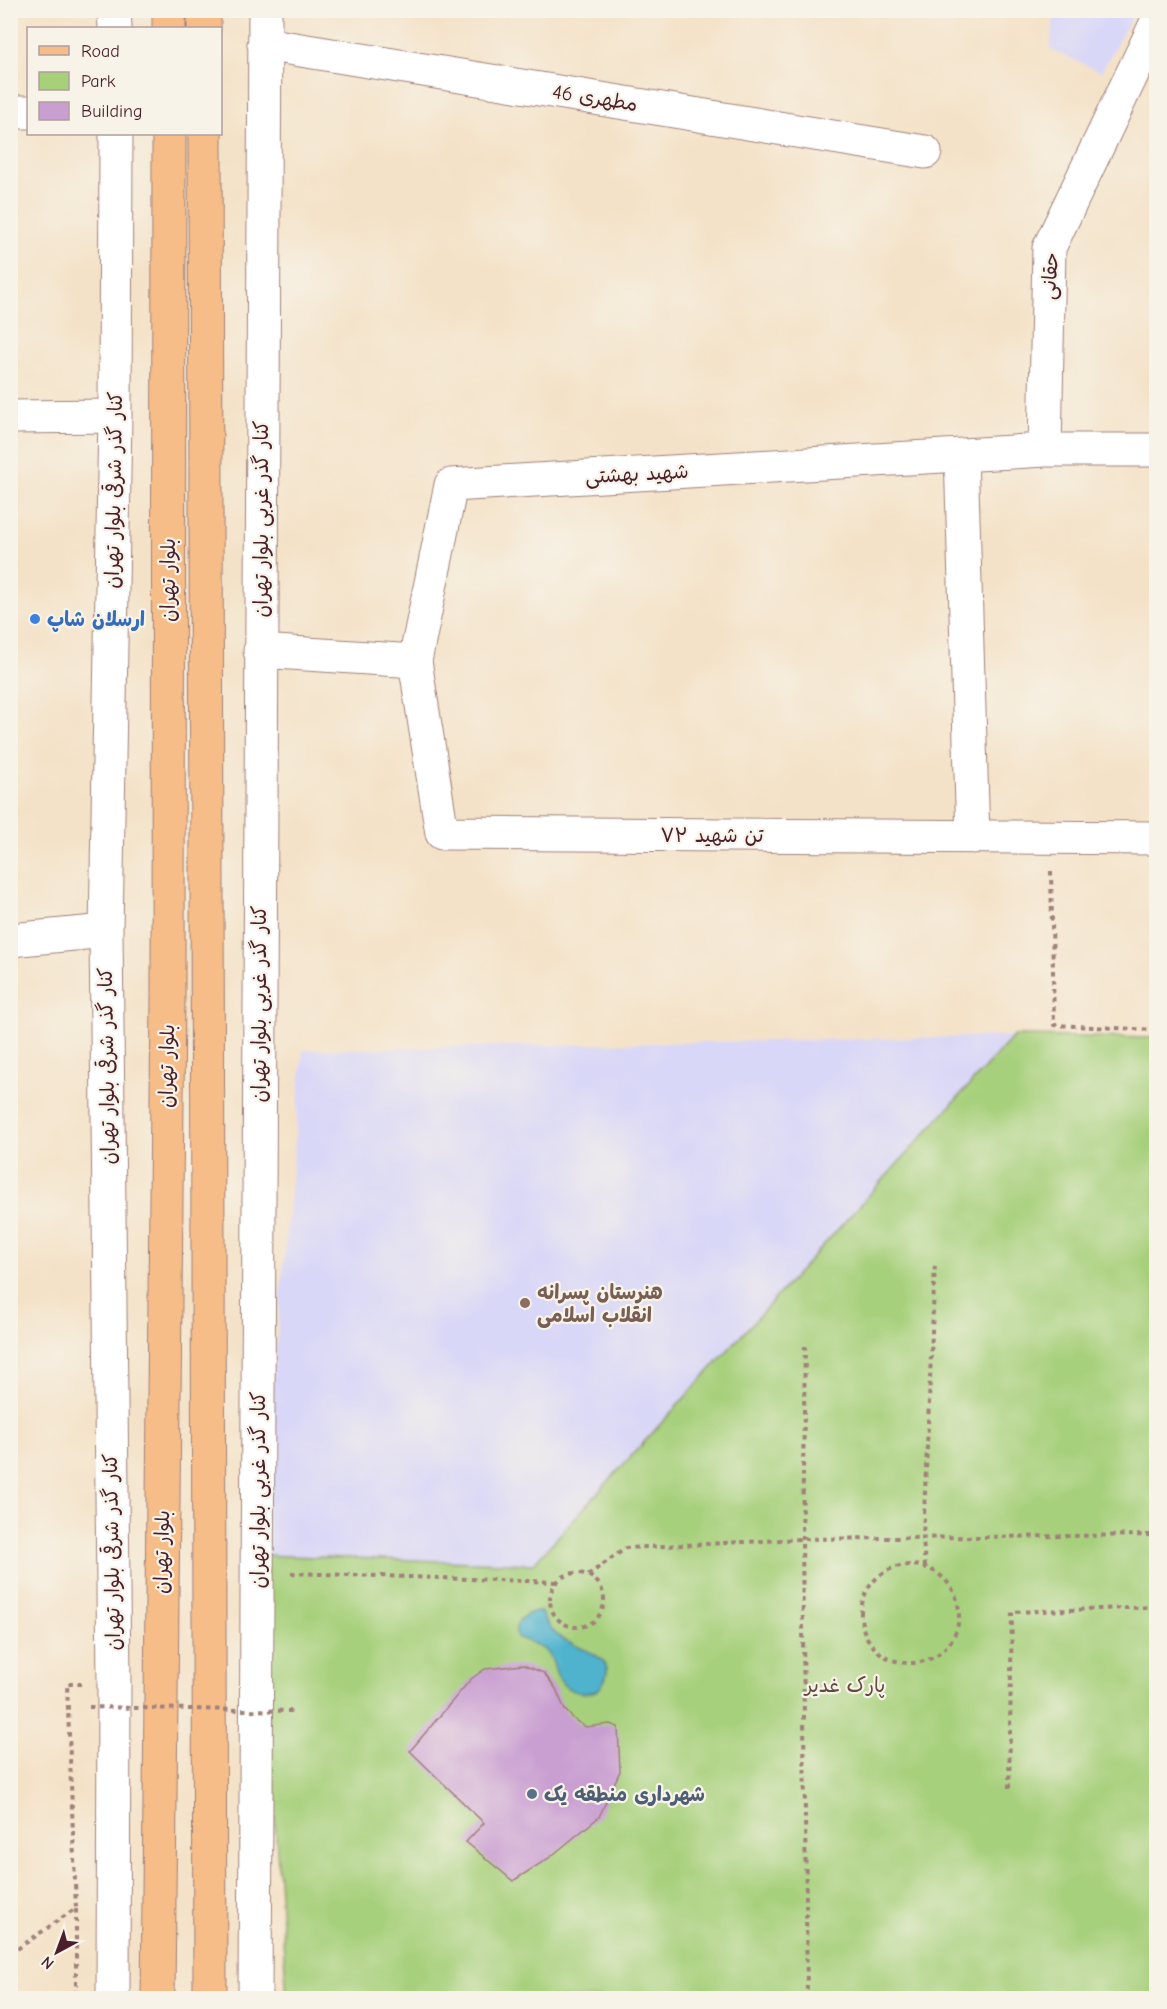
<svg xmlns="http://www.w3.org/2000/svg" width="1167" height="2009" viewBox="0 0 1167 2009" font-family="'Comic Neue','Playpen Sans Arabic',sans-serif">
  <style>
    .built { fill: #d9d7f7 }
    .green { fill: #a7d07b; stroke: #787853; stroke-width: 1.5 }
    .water { fill: #50b3ce; stroke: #4d697c; stroke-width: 1.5 }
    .building { fill: #c99fd2 }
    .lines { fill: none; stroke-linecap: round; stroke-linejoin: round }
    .minor-casing { stroke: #9f807a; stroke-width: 35 }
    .major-casing { stroke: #9f807a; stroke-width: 35 }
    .path { stroke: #9f807a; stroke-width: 4; stroke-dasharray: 4.5 4.5; stroke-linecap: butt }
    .minor { stroke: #fff; stroke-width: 33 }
    .major { stroke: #f7bd88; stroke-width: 33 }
    .path-bridge { stroke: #9f807a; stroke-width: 4; stroke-dasharray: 4.5 4.5; stroke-linecap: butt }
    .shop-dot { fill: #3f7fe0; stroke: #f7f3e8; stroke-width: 2 }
    .education-dot { fill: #8d6e63; stroke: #f7f3e8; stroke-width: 2 }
    .service-dot { fill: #5c6f8a; stroke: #f7f3e8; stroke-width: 2 }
    .labels { text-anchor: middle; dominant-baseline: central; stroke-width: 4.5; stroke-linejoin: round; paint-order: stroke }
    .street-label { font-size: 20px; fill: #4a1f2b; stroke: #f7f3e8 }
    .shop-label { font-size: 20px; font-weight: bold; fill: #366cbe; stroke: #f7f3e8; text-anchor: start }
    .education-label { font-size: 20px; font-weight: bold; fill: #785e54; stroke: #f7f3e8; text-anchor: start }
    .park-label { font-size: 20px; fill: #614b3f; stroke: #f7f3e8 }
    .service-label { font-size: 20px; font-weight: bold; fill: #4e5e75; stroke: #f7f3e8; text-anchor: start }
  </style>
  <rect width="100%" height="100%" fill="#f7f3e8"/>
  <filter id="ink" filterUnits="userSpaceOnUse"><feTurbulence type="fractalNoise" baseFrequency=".0167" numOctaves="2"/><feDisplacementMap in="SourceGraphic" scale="12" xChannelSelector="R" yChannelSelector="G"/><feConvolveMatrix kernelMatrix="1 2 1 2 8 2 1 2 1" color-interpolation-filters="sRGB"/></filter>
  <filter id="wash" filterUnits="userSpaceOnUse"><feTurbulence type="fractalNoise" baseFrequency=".008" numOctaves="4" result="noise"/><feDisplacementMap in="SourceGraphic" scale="24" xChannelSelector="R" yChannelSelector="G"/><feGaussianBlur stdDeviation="1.35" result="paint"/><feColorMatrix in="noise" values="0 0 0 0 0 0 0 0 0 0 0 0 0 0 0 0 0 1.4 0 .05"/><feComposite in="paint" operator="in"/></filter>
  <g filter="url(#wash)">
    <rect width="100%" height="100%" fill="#f4e2c8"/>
    <path class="built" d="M1055,11V10L1135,11L1101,72L1050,49Z
      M1014,1036L533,1564L257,1555L303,1050Z"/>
    <path class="green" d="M1014,1036L1156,1038V1998H287L257,1555L533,1564Z"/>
    <path class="water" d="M533,1612H541C545,1623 552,1631 561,1638C579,1651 627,1656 598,1690C582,1697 563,1691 556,1673C553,1664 553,1658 547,1652C538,1644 527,1641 517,1637C513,1624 521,1616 533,1612Z"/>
    <g id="blocks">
      <path class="building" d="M523,1665L544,1673L556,1689L565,1710L576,1721L586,1727L610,1724L618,1727L620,1771L599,1817L549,1858L513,1881L466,1842L484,1823L410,1751L471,1679L485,1669Z"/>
    </g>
  </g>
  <g filter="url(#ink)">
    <use href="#blocks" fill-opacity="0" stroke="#9f807a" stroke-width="1.5"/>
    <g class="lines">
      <defs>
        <path id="minor" d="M114,10L115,28
          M264,44L925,152
          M10,112H28
          M10,417L115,416
          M1045,450L1049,248L1156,24
          M961,455L973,837
          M260,651L415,661L451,485L1045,450H1156
          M415,661L442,833L1156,838
          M10,940L106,931
          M113,1998L114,1681L106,931L115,416L116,134
          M255,1998L265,10"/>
        <path id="major" d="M204,10V28
          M169,28V10
          M205,134L210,1998
          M158,1998L168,999L169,134"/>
      </defs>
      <use href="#minor" class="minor-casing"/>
      <use href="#major" class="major-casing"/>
      <path class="path" d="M1051,871L1054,1025L1156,1030
        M805,1346L802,1539L807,1998
        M861 1614a49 49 0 1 1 98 0a49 49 0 1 1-98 0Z
        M925,1567L923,1538L935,1263
        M291,1573L557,1582
        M550 1600a27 27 0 1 1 54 0a27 27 0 1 1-54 0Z
        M588,1575L626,1548L802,1539L1156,1535
        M1009,1788L1012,1612L1156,1607
        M76,1909V1998
        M10,1954L76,1908L67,1684H81"/>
      <use href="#minor" class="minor"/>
      <use href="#major" class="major"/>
      <path class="path-bridge" d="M89,1707L292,1711"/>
    </g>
  </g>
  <circle class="shop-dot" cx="35" cy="619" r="6"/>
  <circle class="education-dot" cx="525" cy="1303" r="6"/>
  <circle class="service-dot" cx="532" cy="1794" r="6"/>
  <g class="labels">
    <g class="street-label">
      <text transform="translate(595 98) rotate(9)">مطهری 46</text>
      <text transform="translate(1050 276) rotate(-86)">حقانی</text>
      <text transform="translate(637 474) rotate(-3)">شهید بهشتی</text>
      <text transform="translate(114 490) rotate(-89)">کنار گذر شرقی بلوار تهران</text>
      <text transform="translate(261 519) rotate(-90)">کنار گذر غربی بلوار تهران</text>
      <text transform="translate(168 580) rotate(-90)">بلوار تهران</text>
      <text x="712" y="835">۷۲ تن شهید</text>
      <text transform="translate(259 1004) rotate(-90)">کنار گذر غربی بلوار تهران</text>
      <text transform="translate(107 1066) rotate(-91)">کنار گذر شرقی بلوار تهران</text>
      <text transform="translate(167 1066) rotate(-89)">بلوار تهران</text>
      <text transform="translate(258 1490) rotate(-90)">کنار گذر غربی بلوار تهران</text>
      <text transform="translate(112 1552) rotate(-91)">کنار گذر شرقی بلوار تهران</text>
      <text transform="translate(162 1552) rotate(-89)">بلوار تهران</text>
    </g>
    <g class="shop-label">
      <text x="47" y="619">ارسلان شاپ</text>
    </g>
    <g class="education-label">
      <text x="537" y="1292">هنرستان پسرانه<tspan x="537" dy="23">انقلاب اسلامی</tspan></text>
    </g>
    <g class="park-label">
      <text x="845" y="1685">پارک غدیر</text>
    </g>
    <g class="service-label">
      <text x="544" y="1794">شهرداری منطقه یک</text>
    </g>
  </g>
  <rect width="1167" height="2009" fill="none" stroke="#f7f3e8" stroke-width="36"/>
  <rect x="27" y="27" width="195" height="108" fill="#f7f3e8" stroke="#b29e9c" stroke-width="1.5"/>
  <rect x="39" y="46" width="30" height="9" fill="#f7bd88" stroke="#b29e9c" stroke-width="1.5"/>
  <text x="81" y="57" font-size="18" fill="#4a1f2b">Road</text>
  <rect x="39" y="72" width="30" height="18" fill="#a7d07b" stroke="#b29e9c" stroke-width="1.5"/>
  <text x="81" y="87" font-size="18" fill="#4a1f2b">Park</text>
  <rect x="39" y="102" width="30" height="18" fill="#c99fd2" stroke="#b29e9c" stroke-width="1.5"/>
  <text x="81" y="117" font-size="18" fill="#4a1f2b">Building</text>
  <g transform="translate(57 1952) rotate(221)" stroke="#f7f3e8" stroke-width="4.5" paint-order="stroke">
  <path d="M0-4.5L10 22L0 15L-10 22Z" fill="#4a1f2b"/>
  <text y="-9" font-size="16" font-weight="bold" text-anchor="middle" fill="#4a1f2b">N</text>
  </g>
</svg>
